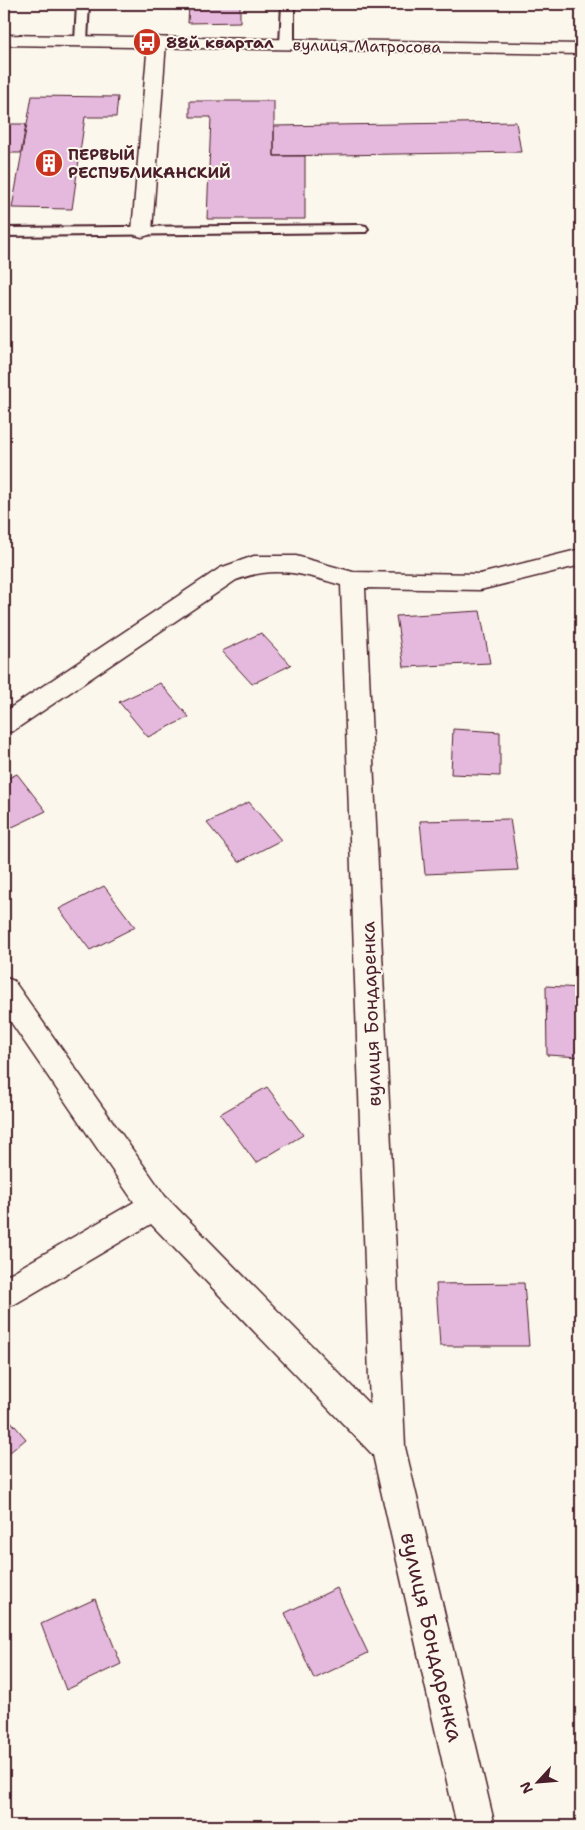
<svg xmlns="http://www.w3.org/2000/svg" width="585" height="1830" viewBox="0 0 585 1830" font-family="'Shantell Sans',sans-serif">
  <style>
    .building { fill: #e5b9dd; stroke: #4a1f2b }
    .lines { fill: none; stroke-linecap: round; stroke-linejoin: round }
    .lane-casing { stroke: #4a1f2b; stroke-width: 4 }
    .street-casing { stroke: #4a1f2b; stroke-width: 3 }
    .secondary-casing { stroke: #4a1f2b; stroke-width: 3 }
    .lane { fill: #fbf7ec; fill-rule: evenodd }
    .street { fill: #fbf7ec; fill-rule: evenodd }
    .secondary { fill: #fbf7ec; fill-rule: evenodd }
    .labels { text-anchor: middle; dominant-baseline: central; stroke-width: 4; stroke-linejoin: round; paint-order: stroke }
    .far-poi-label { font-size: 16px; font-weight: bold; fill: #4a1f2b; stroke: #fbf7ec; text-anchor: start }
    .far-street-label { font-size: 16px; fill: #4a1f2b; stroke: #fbf7ec }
    .street-label { font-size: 19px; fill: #4a1f2b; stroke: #fbf7ec }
    .near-street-label { font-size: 22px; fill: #4a1f2b; stroke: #fbf7ec }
  </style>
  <rect width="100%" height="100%" fill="#fbf7ec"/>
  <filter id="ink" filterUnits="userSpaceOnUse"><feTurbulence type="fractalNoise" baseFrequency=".02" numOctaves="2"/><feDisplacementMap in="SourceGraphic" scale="10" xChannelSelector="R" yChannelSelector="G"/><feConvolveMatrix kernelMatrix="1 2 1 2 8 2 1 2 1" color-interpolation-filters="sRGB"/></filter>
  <g filter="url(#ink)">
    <path class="building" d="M189,4H240V22L188,23Z
      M32,96L118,97L116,117H85L72,209L12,208Z
      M190,101H274V156H305V219H207L211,117H190Z
      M516,122L521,152L274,156V126Z
      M4,124H26L21,153H4Z
      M480,611L490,663L404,667L396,616Z
      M261,633L291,665L252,684L222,651Z
      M160,683L189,717L148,737L119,702Z
      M453,729L500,732V776L451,774Z
      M17,774L46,811L4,831V780Z
      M249,802L281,840L239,862L207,823Z
      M510,819L518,870L425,874L420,821Z
      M104,886L135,927L90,950L59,909Z
      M546,986L581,988V1057L547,1055Z
      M267,1087L303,1135L256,1163L220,1114Z
      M524,1283L529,1346H440L436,1284Z
      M4,1413L26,1439L4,1457Z
      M337,1588L368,1653L314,1679L285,1613Z
      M95,1599L121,1664L66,1690L41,1624Z"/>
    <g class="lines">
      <defs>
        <path id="lane" d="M77,4H89L87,41L81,45L75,41Z
          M282,4H294V44L287,48L280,44Z
          M361,225L366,226L368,229L366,232L4,236V228Z"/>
        <path id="street" d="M157,37L163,38L166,42L152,231L149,235L142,237L135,235L132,231L148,42L151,38Z
          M581,549V565L480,590L365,588L405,1447L495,1826H457L373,1455L151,1224L15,1304L4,1308V1277L134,1202L4,1012V977L14,981L165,1196L370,1405L341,585C303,574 275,565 236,580L13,731L4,733V712L220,568L254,556H296L353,572L480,574Z"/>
        <path id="secondary" d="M4,35L581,44V54L4,45Z"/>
      </defs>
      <use href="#lane" class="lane-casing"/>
      <use href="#street" class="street-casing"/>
      <use href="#secondary" class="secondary-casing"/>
      <use href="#lane" class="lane"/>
      <use href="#street" class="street"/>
      <use href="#secondary" class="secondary"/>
    </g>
  </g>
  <defs>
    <symbol id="bus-disc" viewBox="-11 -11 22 22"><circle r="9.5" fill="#c8321e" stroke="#fbf7ec"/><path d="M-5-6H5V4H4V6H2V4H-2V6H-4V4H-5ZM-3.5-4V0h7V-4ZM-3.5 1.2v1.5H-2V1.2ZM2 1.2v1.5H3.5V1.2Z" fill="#fff"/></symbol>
    <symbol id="building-disc" viewBox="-11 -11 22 22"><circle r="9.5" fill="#c8321e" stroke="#fbf7ec"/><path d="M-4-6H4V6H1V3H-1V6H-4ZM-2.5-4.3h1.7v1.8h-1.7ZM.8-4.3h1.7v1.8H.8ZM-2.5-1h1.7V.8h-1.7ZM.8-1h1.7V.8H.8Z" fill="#fff"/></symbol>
  </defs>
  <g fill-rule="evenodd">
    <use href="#bus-disc" x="131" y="26" width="32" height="32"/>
    <use href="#building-disc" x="33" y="147" width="32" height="32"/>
  </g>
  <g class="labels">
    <g class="far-poi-label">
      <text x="166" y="42">88й квартал</text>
      <text x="68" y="154">ПЕРВЫЙ<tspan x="68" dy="18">РЕСПУБЛИКАНСКИЙ</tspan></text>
    </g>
    <g class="far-street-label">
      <text transform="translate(367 46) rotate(1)">вулиця Матросова</text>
    </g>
    <g class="street-label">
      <text transform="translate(371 1014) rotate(-92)">вулиця Бондаренка</text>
    </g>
    <g class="near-street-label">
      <text transform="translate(432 1637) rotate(77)">вулиця Бондаренка</text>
    </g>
  </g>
  <rect width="585" height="1830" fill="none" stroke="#fbf7ec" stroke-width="20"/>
  <rect x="10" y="10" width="565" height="1810" fill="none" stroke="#4a1f2b" stroke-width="2" filter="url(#ink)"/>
  <g transform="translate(538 1782) rotate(244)" stroke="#fbf7ec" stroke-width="4" paint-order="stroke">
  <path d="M0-4L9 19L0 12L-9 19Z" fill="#4a1f2b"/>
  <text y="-8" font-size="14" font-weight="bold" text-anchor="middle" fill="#4a1f2b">N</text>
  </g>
</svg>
